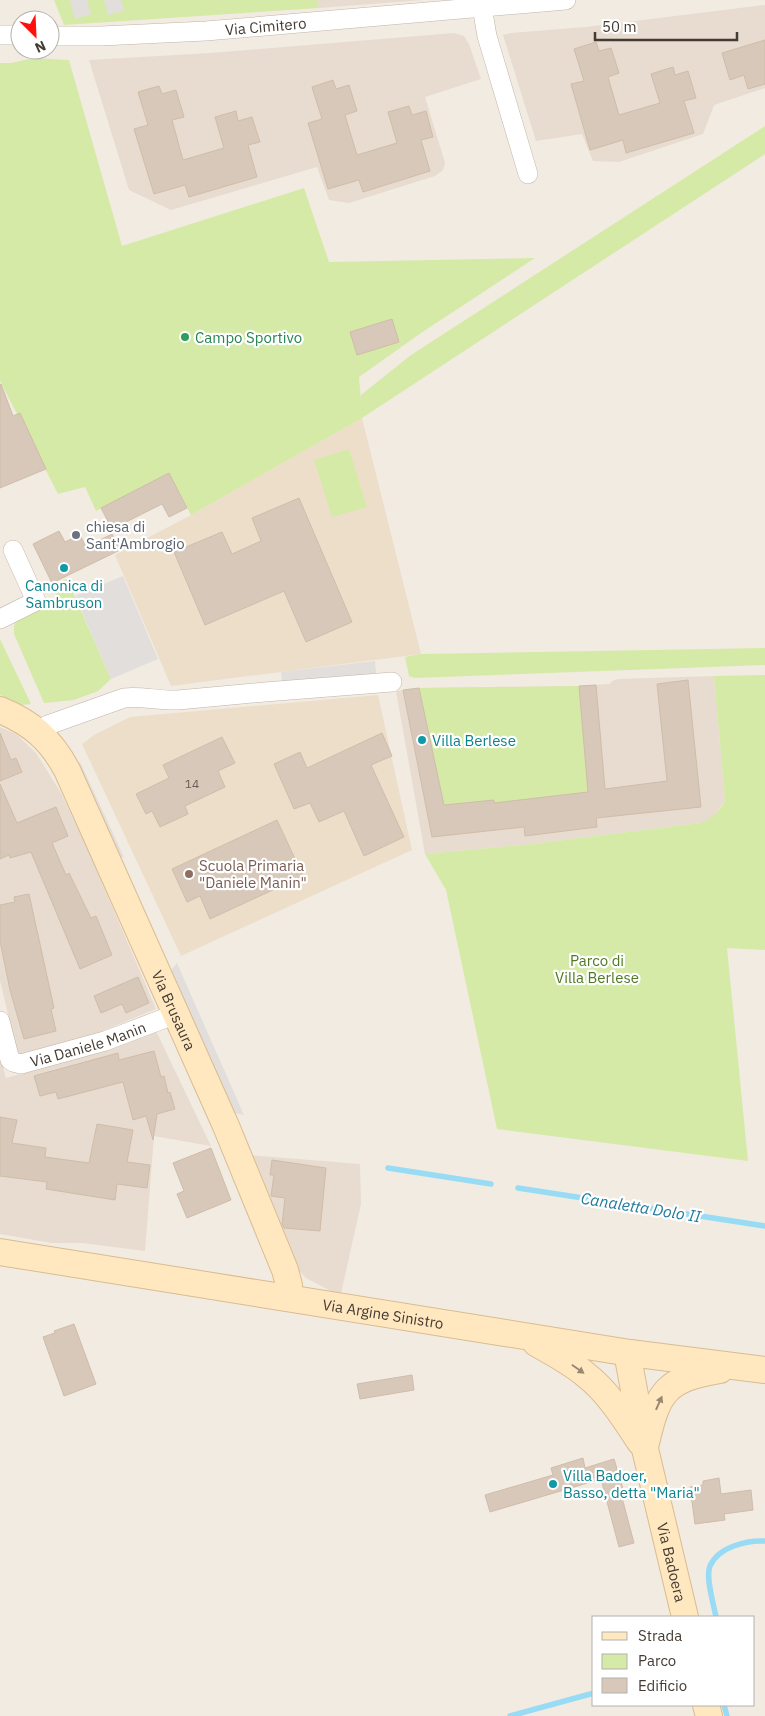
<svg xmlns="http://www.w3.org/2000/svg" width="765" height="1716" viewBox="0 0 765 1716" font-family="'IBM Plex Sans',sans-serif">
  <style>
    .residential { fill: #e7dccf }
    .education { fill: #eddeca }
    .green { fill: #d5eaa7 }
    .parking { fill: #e2dedb }
    .lines { fill: none; stroke-linecap: round; stroke-linejoin: round }
    .stream { stroke: #98dbf5; stroke-width: 5.5 }
    .building { fill: #d8c8b9; stroke: #d0bca9 }
    .street-casing { stroke: #c1b4a7; stroke-width: 20 }
    .secondary-casing { stroke: #d9bc90; stroke-width: 28 }
    .street { stroke: #fff; stroke-width: 19 }
    .secondary { stroke: #ffe7bf; stroke-width: 26 }
    .oneway { fill: #988871 }
    .leisure-dot { fill: #2e9e5b; stroke: #fff; stroke-width: 2 }
    .worship-dot { fill: #6b7280; stroke: #fff; stroke-width: 2 }
    .culture-dot { fill: #0f9aa8; stroke: #fff; stroke-width: 2 }
    .education-dot { fill: #8d6e63; stroke: #fff; stroke-width: 2 }
    .labels { text-anchor: middle; dominant-baseline: central; stroke-width: 4.5; stroke-linejoin: round; paint-order: stroke }
    .number-label { font-size: 12px; fill: #695e54 }
    .street-label { font-size: 15px; fill: #443b32; stroke: #fff }
    .leisure-label { font-size: 15px; fill: #27864d; stroke: #fff; text-anchor: start }
    .worship-label { font-size: 15px; fill: #5b616d; stroke: #fff; text-anchor: start }
    .culture-label { font-size: 15px; fill: #0d838f; stroke: #fff; text-anchor: start }
    .education-label { font-size: 15px; fill: #785e54; stroke: #fff; text-anchor: start }
    .park-label { font-size: 15px; fill: #4f7922; stroke: #fff }
    .water-label { font-size: 16px; font-style: italic; fill: #227a9d; stroke: #fff }
  </style>
  <rect width="100%" height="100%" fill="#f2ebe2"/>
  <path class="residential" d="M317,0H423L319,8Z
    M765,5V88L714,105L703,134L619,162L593,161L582,134L536,141L503,35L511,33L586,27Z
    M454,33L464,36L469,44L481,79L425,97L445,163L443,170L435,176L349,203L329,200L317,167L171,210L129,190L89,60L210,53Z
    M714,676L725,800L716,814L707,821L700,823L532,844L425,854L396,691L419,688L579,686L610,684L612,681L618,679Z
    M0,727L16,734L36,753L61,793L88,850L156,1009L90,1036L18,1055L0,981Z
    M156,1031L211,1146L154,1136L145,1251L82,1243H52L0,1234V1057L6,1078L110,1049Z
    M249,1155L360,1164L361,1204L341,1293L331,1291L306,1278L294,1265Z"/>
  <path class="education" d="M362,418L421,654L171,686L115,555L191,515Z
    M378,695L412,850L181,956L82,744L94,735L130,717Z"/>
  <path class="green" d="M54,0H317L319,8L64,25Z
    M33,58L69,60L122,246L304,188L329,262L535,258L421,333L359,377L361,400V395L411,355L765,126V154L362,418L191,515L169,473L96,511L85,487L58,494L0,381V63H11Z
    M349,449L367,507L332,517L314,460Z
    M67,579L111,679L98,691L74,700L44,703L14,634V626L16,620L59,601L52,586Z
    M0,639L31,704L22,705L0,695Z
    M765,648V665L414,678L409,676L405,657L421,654Z
    M765,675V950L727,948L748,1161L497,1129L446,890L425,854L532,844L700,823C712,819 720,811 725,800L714,676Z
    M579,686L593,791L505,802L495,812L494,800L444,805L419,688Z"/>
  <path class="parking" d="M70,0H87L91,14L75,19Z
    M104,0H121L124,11L108,15Z
    M123,576L158,659L111,679L75,596Z
    M375,661L376,673L311,682H282L281,672Z
    M80,762L124,857L117,859L74,764Z
    M177,963L244,1115L230,1112L169,973Z"/>
  <g class="lines">
    <path class="stream" d="M388,1168L491,1184
      M518,1188L765,1226
      M716,1617C714,1605 705,1577 710,1566C718,1547 747,1540 765,1541
      M724,1705L727,1716
      M510,1716L594,1693"/>
  </g>
  <path class="building" d="M765,40V84L748,89L744,75L730,80L722,53Z
    M596,42L599,51L611,48L619,73L608,77L619,115L660,103L651,74L673,67L675,75L688,71L696,98L684,101L694,133L626,153L623,140L590,150L571,84L584,81L574,49Z
    M333,80L336,89L349,85L357,111L345,115L357,155L397,143L388,112L409,106L412,115L426,111L433,137L421,140L430,171L363,192L359,180L328,189L308,123L322,119L312,87Z
    M159,86L162,94L176,90L184,117L172,120L183,160L224,148L215,117L236,111L238,121L252,117L260,142L248,145L257,177L189,197L185,185L154,194L134,129L148,125L138,92Z
    M392,319L399,342L357,355L350,332Z
    M1,384L13,416L20,413L46,469L0,488V385Z
    M169,473L187,508L169,517L162,504L112,529L101,508Z
    M299,498L352,622L306,642L284,591L205,625L174,552L222,532L232,554L261,541L252,518Z
    M59,531L65,542L80,535L86,547L112,534L120,550L52,583L33,544Z
    M688,680L701,807L596,818L597,827L525,836L524,827L432,837L403,690L419,688L444,805L494,800V803L588,792L579,686L596,685L605,789L667,781L657,684Z
    M0,733L11,760L16,758L22,772L0,781Z
    M382,733L392,756L371,765L404,837L364,856L344,811L319,822L310,803L294,809L274,764L300,752L307,768Z
    M222,737L235,763L218,771L225,787L185,806L188,814L160,827L152,811L146,814L136,794L169,778L163,765Z
    M0,784L17,823L56,807L68,836L52,843L66,875L69,873L91,918L96,916L112,955L80,969L31,852L10,858L9,855L0,859Z
    M277,820L303,876L210,919L200,896L187,902L172,869Z
    M29,894L54,1008L51,1009L56,1031L24,1039L10,990L0,941V905L15,902L14,897Z
    M138,977L149,1003L126,1013L122,1004L101,1013L94,996Z
    M154,1051L161,1077L164,1076L168,1093L170,1092L175,1109L157,1114L153,1140L146,1116L133,1120L123,1082L58,1099L56,1092L40,1096L34,1076L118,1053L119,1060Z
    M0,1117L17,1120L12,1143L46,1148L45,1157L89,1163L97,1124L133,1130L127,1162L150,1165L147,1188L117,1184L115,1200L46,1189L47,1182L0,1176Z
    M211,1148L231,1200L187,1218L177,1194L184,1191L173,1163Z
    M272,1160L326,1168L320,1231L284,1228L282,1224L285,1198L271,1196L274,1175H270Z
    M74,1324L96,1384L64,1396L43,1337L55,1333L54,1331Z
    M412,1375L414,1390L360,1399L357,1384Z
    M583,1458L585,1468L614,1459L623,1489L620,1490L634,1543L619,1547L601,1479L490,1512L485,1495L553,1475L551,1468Z
    M719,1478L721,1494L751,1490L753,1510L724,1514L725,1520L695,1524L690,1487L703,1485V1481Z"/>
  <g class="lines">
    <defs>
      <g id="street">
        <path d="M482,7L487,36L528,174"/>
        <path d="M0,35H20"/>
        <path id="s1" d="M50,36H101L206,31L566,0"/>
        <path d="M0,619L36,601L13,550"/>
        <path d="M39,733L43,728L48,725L124,698C142,696 160,701 178,700L265,692L392,682"/>
        <path id="s2" d="M0,1021L10,1060L13,1062L21,1064L105,1041L176,1014"/>
      </g>
      <g id="secondary">
        <path id="s3" d="M0,710C32,723 51,740 67,770L226,1126L285,1270L289,1285L288,1298"/>
        <path id="s4" d="M0,1252L630,1353L765,1370"/>
        <path d="M536,1343C553,1353 571,1362 586,1375C608,1392 625,1419 640,1442"/>
        <path id="s5" d="M630,1353L629,1363L645,1449L685,1617"/>
        <path d="M646,1443C658,1391 666,1379 720,1370"/>
        <path d="M706,1705L709,1716"/>
      </g>
    </defs>
    <use href="#street" class="street-casing"/>
    <use href="#secondary" class="secondary-casing"/>
    <use href="#street" class="street"/>
    <use href="#secondary" class="secondary"/>
  </g>
  <defs><path id="oneway-solid" d="M-6-.8H1V-3.2L6.5 0L1 3.2V.8H-6Z" transform="scale(1.25)"/></defs>
  <g class="oneway">
    <use href="#oneway-solid" transform="translate(578 1369) rotate(35)"/>
    <use href="#oneway-solid" transform="translate(659 1403) rotate(-66)"/>
  </g>
  <circle class="leisure-dot" cx="185" cy="337" r="5"/>
  <circle class="worship-dot" cx="76" cy="535" r="5"/>
  <g class="culture-dot">
    <circle cx="64" cy="568" r="5"/>
    <circle cx="422" cy="740" r="5"/>
    <circle cx="553" cy="1484" r="5"/>
  </g>
  <circle class="education-dot" cx="189" cy="874" r="5"/>
  <g class="labels">
    <g class="number-label">
      <text x="192" y="783">14</text>
    </g>
    <g class="street-label">
      <text stroke="none"><textPath href="#s1" startOffset="216">Via Cimitero</textPath></text>
      <text stroke="none"><textPath href="#s3" startOffset="355">Via Brusaura</textPath></text>
      <text stroke="none"><textPath href="#s2" startOffset="122">Via Daniele Manin</textPath></text>
      <text stroke="none"><textPath href="#s4" startOffset="388">Via Argine Sinistro</textPath></text>
      <text stroke="none"><textPath href="#s5" startOffset="214">Via Badoera</textPath></text>
    </g>
    <g class="leisure-label">
      <text x="195" y="337">Campo Sportivo</text>
    </g>
    <g class="worship-label">
      <text x="86" y="526">chiesa di<tspan x="86" dy="17">Sant'Ambrogio</tspan></text>
    </g>
    <g class="culture-label">
      <text x="64" y="585" text-anchor="middle">Canonica di<tspan x="64" dy="17">Sambruson</tspan></text>
      <text x="432" y="740">Villa Berlese</text>
      <text x="563" y="1475">Villa Badoer,<tspan x="563" dy="17">Basso, detta "Maria"</tspan></text>
    </g>
    <g class="education-label">
      <text x="199" y="865">Scuola Primaria<tspan x="199" dy="17">"Daniele Manin"</tspan></text>
    </g>
    <g class="park-label">
      <text x="597" y="960">Parco di<tspan x="597" dy="17">Villa Berlese</tspan></text>
    </g>
    <g class="water-label">
      <text transform="translate(641 1207) rotate(9)">Canaletta Dolo II</text>
    </g>
  </g>
  <rect x="592" y="1616" width="162" height="90" fill="#ffffff" stroke="#b4b1ad"/>
  <rect x="602" y="1632" width="25" height="8" fill="#ffe7bf" stroke="#b4b1ad"/>
  <text x="638" y="1641" font-size="15" fill="#443b32">Strada</text>
  <rect x="602" y="1654" width="25" height="15" fill="#d5eaa7" stroke="#b4b1ad"/>
  <text x="638" y="1666" font-size="15" fill="#443b32">Parco</text>
  <rect x="602" y="1678" width="25" height="15" fill="#d8c8b9" stroke="#b4b1ad"/>
  <text x="638" y="1691" font-size="15" fill="#443b32">Edificio</text>
  <g transform="translate(35 35) rotate(156)"><circle r="24" fill="#ffffff" stroke="#b4b1ad"/>
  <path d="M0-4L9 19L0 12L-9 19Z" fill="#ff100c"/>
  <text y="-8" font-size="14" font-weight="bold" text-anchor="middle" fill="#443b32">N</text>
  </g>
  <path d="M595 32v8h142v-8" fill="none" stroke="#443b32" stroke-width="2.5"/>
  <text x="602" y="32" font-size="15" fill="#443b32" stroke="#ffffff" stroke-width="4" paint-order="stroke">50 m</text>
</svg>
